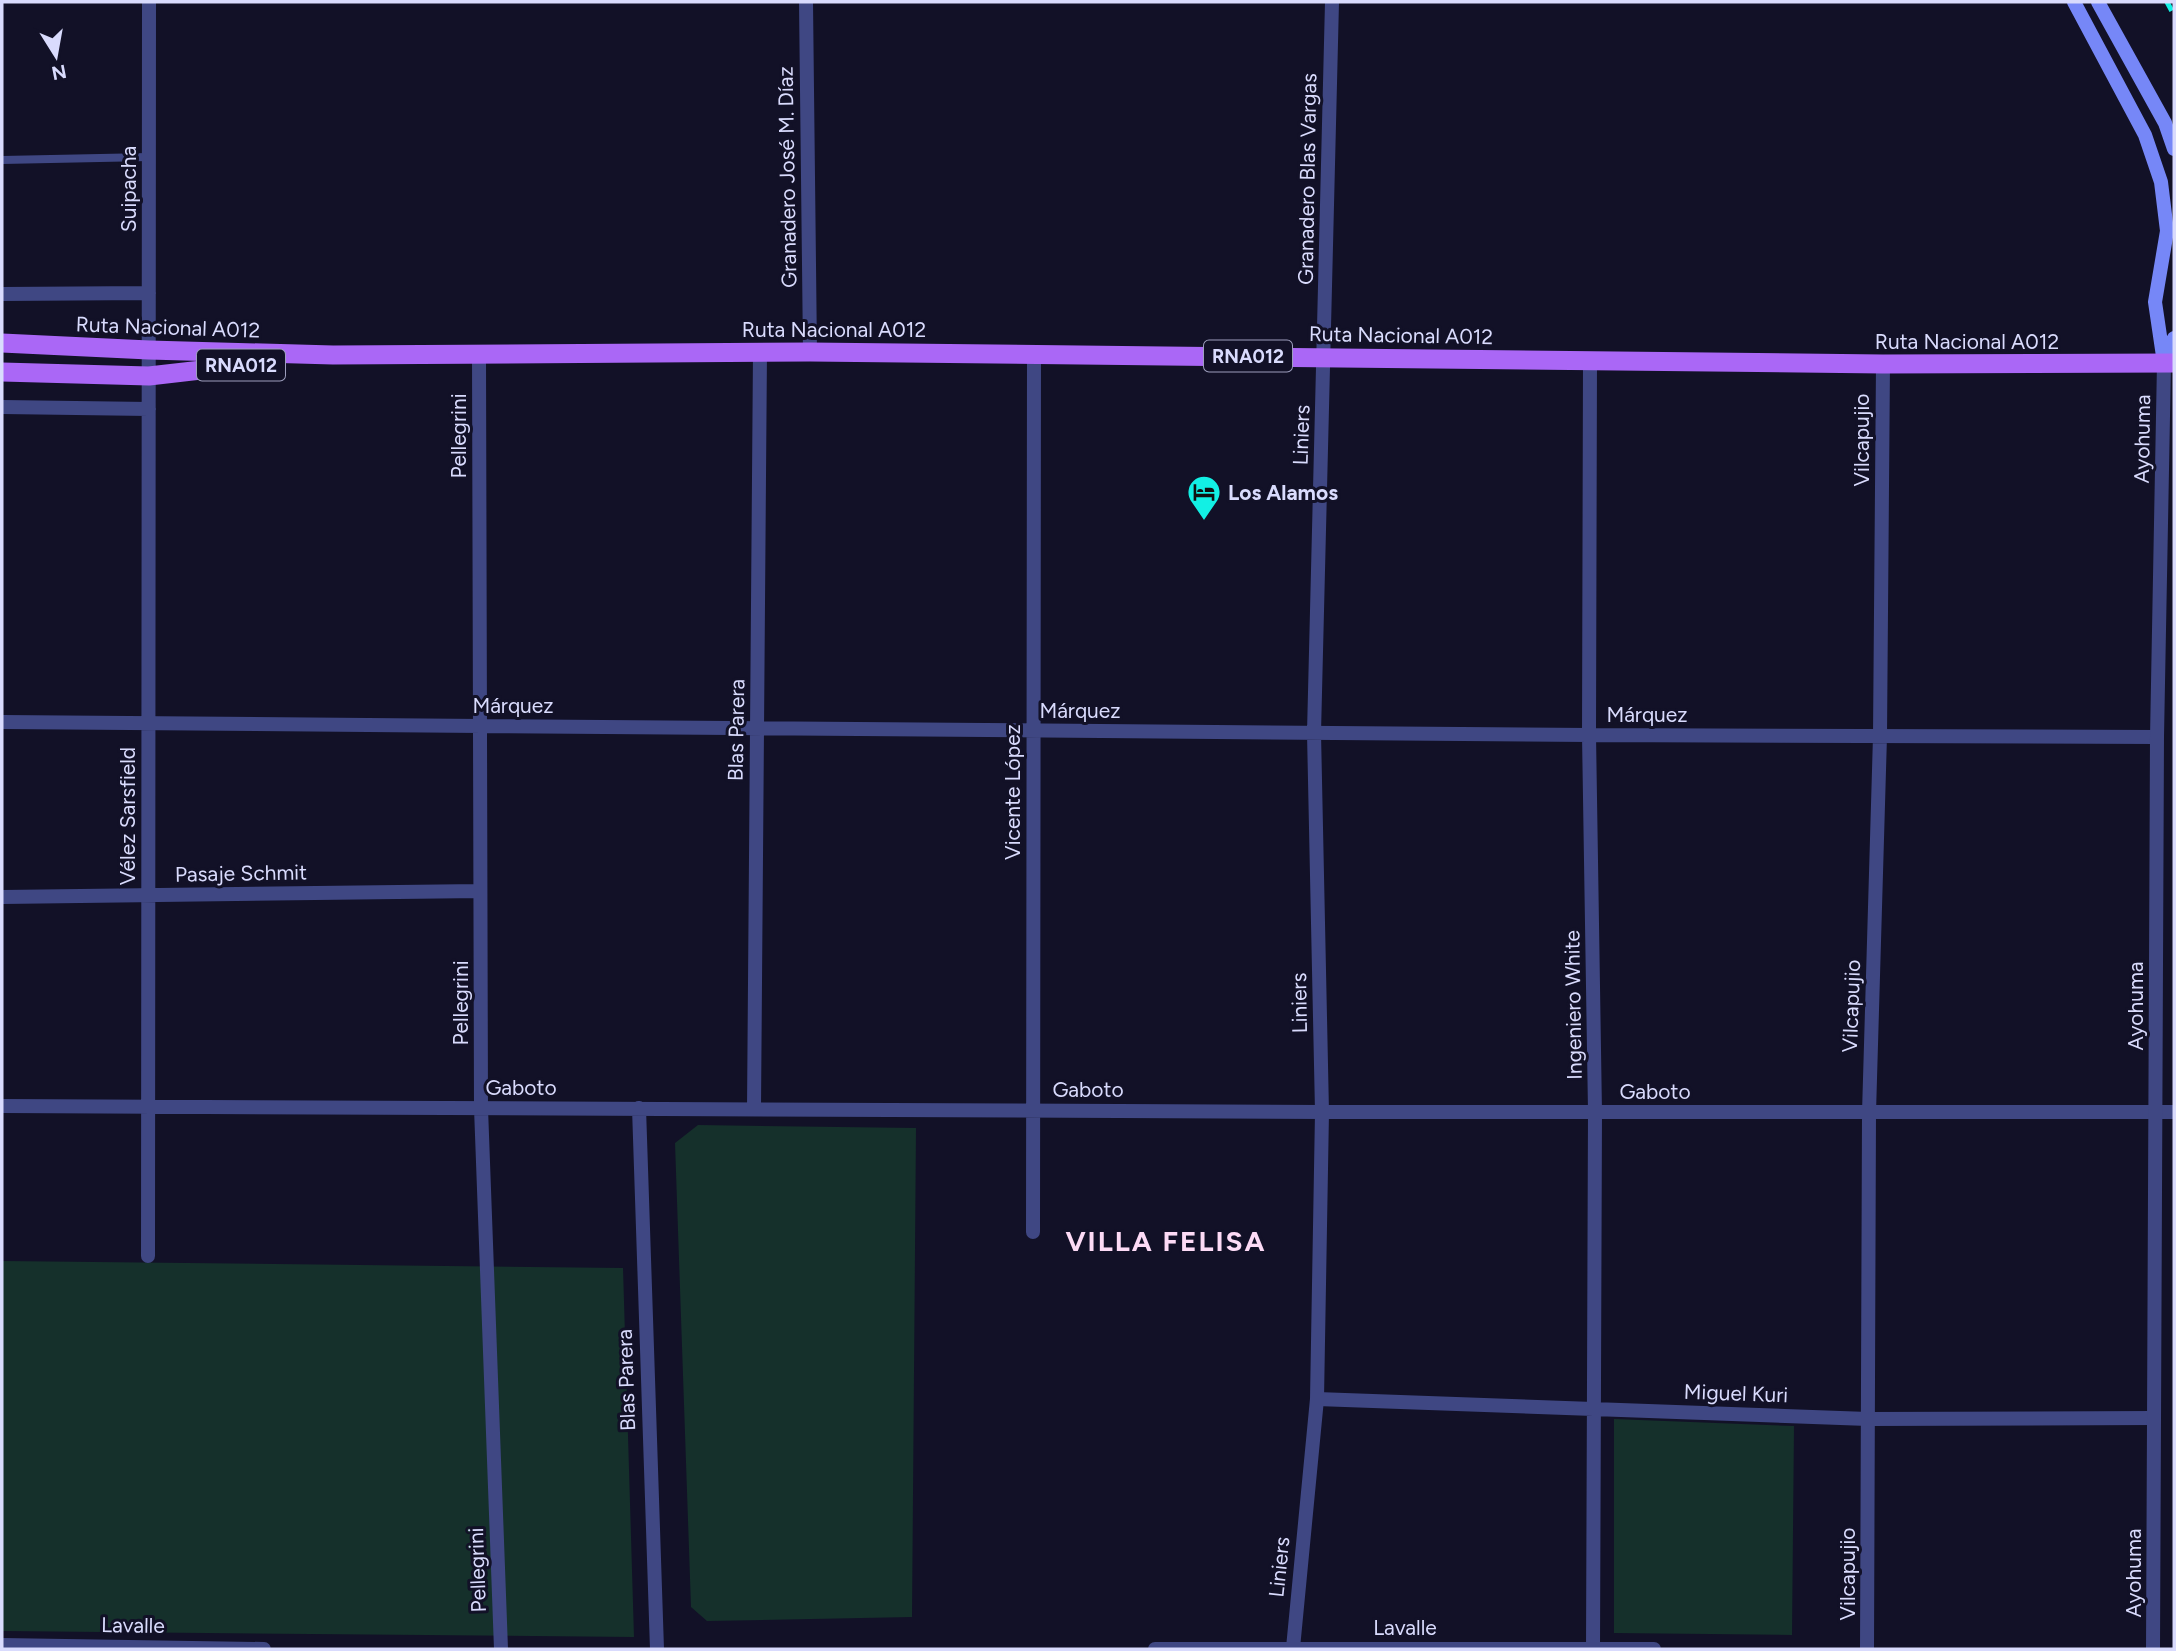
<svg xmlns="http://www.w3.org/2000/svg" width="2176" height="1651" viewBox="0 0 2176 1651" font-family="Figtree,sans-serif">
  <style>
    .green { fill: #15302b }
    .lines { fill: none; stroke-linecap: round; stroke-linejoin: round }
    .service { stroke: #3f4783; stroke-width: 8 }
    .minor { stroke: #3f4783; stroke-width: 14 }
    .tertiary { stroke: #3f4783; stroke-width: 14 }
    .secondary { stroke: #7687f7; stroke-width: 14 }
    .primary { stroke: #aa67f6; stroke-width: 19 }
    .rail { stroke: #12f0e4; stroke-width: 5; stroke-dasharray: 10 9; stroke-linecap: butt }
    .labels { text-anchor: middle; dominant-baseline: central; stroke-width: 6; stroke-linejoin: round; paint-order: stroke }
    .shield { fill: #121127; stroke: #9d9ebd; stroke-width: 2 }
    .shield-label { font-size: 19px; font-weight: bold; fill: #d9dbfd }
    .street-label { font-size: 21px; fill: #d9dbfd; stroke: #121127 }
    .poi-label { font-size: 21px; font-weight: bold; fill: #d9dbfd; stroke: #121127; text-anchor: start }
    .district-label { font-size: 28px; font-weight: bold; letter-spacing: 2px; fill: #fddbf6; stroke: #121127 }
  </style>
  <rect width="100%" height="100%" fill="#121127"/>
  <path class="green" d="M698,1125L916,1128L912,1617L707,1621L691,1607L675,1143Z
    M2,1261L623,1268L634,1637L2,1631Z
    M1614,1419L1794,1426L1792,1635L1614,1633Z"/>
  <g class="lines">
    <path class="service" d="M2,160L149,157"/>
    <path class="minor" d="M806,2L810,352
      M2,294L149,293
      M479,356L481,1108L501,1649
      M1590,360L1589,735L1595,1112L1593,1649
      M2,407L149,409
      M2,722L1589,735L2157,737
      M2,897L480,891
      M2,1106L1322,1112H2174
      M639,1108L657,1649
      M754,1109L760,351
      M1033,1232L1034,353
      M148,1256L149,2
      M1317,1399L1868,1419L2154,1418
      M2,1645L264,1649
      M1293,1648L1317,1399L1322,1112L1314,733L1332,2
      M1155,1649H1654
      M1867,1649L1869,1113L1880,736L1883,364"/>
    <path class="tertiary" d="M2153,1649L2157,737L2164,363"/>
    <path class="secondary" d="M2074,2L2145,135L2161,182L2167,231L2155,302L2164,363
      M2098,2L2165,123L2174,149
      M2165,362L2174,338"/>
    <path class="primary" d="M2,343L149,350L333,355L810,352L1883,364L2174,363
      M2,372L149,376L262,363"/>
    <path class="rail" d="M2167,2L2174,15"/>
  </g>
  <defs>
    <symbol id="hotel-pin" viewBox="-11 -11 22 30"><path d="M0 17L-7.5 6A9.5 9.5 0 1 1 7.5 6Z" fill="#12f0e4" stroke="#121127"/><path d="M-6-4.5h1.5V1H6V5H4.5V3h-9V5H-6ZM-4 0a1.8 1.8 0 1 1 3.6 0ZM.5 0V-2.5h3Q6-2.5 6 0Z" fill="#111"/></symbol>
  </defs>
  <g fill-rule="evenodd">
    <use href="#hotel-pin" x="1185" y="473" width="38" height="52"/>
  </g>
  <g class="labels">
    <g class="shield">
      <rect x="1204" y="340.5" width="88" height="31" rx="5"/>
      <rect x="197" y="349.5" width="88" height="31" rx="5"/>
    </g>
    <g class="shield-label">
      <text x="1248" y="356">RNA012</text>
      <text x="241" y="365">RNA012</text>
    </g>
    <g class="street-label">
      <text transform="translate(787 177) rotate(-91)">Granadero José M. Díaz</text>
      <text transform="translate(1307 179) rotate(-89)">Granadero Blas Vargas</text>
      <text transform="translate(128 189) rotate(-90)">Suipacha</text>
      <text transform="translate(168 327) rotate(2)">Ruta Nacional A012</text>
      <text x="834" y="329">Ruta Nacional A012</text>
      <text transform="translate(1401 335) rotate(1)">Ruta Nacional A012</text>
      <text x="1967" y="341">Ruta Nacional A012</text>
      <text transform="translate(1301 435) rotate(-88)">Liniers</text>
      <text transform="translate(458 436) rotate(-90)">Pellegrini</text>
      <text transform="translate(2142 439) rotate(-89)">Ayohuma</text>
      <text transform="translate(1861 440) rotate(-90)">Vilcapujio</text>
      <text x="513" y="705">Márquez</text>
      <text x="1080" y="710">Márquez</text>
      <text x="1647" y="714">Márquez</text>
      <text transform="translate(736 730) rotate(-89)">Blas Parera</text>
      <text transform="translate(1012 792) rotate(-90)">Vicente López</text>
      <text transform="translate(127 816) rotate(-90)">Vélez Sarsfield</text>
      <text transform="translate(241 873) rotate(-1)">Pasaje Schmit</text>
      <text transform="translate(460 1003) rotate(-90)">Pellegrini</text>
      <text transform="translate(1299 1003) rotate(-91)">Liniers</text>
      <text transform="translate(1573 1005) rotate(-91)">Ingeniero White</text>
      <text transform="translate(1851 1006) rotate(-88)">Vilcapujio</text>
      <text transform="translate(2135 1006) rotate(-90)">Ayohuma</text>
      <text x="521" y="1087">Gaboto</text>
      <text x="1088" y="1089">Gaboto</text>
      <text x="1655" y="1091">Gaboto</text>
      <text transform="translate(626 1380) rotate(-92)">Blas Parera</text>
      <text transform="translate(1736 1393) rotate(2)">Miguel Kuri</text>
      <text transform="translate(1279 1567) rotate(-84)">Liniers</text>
      <text transform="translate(477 1570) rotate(-92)">Pellegrini</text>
      <text transform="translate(2133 1573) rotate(-90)">Ayohuma</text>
      <text transform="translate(1847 1574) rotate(-90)">Vilcapujio</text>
      <text transform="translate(133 1625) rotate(1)">Lavalle</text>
      <text x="1405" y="1627">Lavalle</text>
    </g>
    <g class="poi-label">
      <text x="1228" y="492">Los Alamos</text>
    </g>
    <g class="district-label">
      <text x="1166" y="1241">VILLA FELISA</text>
    </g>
  </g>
  <rect width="2176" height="1651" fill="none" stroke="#d9dbfd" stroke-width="7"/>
  <g transform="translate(56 56) rotate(169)" stroke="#121127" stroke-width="5" paint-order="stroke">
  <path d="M0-5L12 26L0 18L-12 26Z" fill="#d9dbfd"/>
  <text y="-10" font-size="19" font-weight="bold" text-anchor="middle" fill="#d9dbfd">N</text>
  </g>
</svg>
